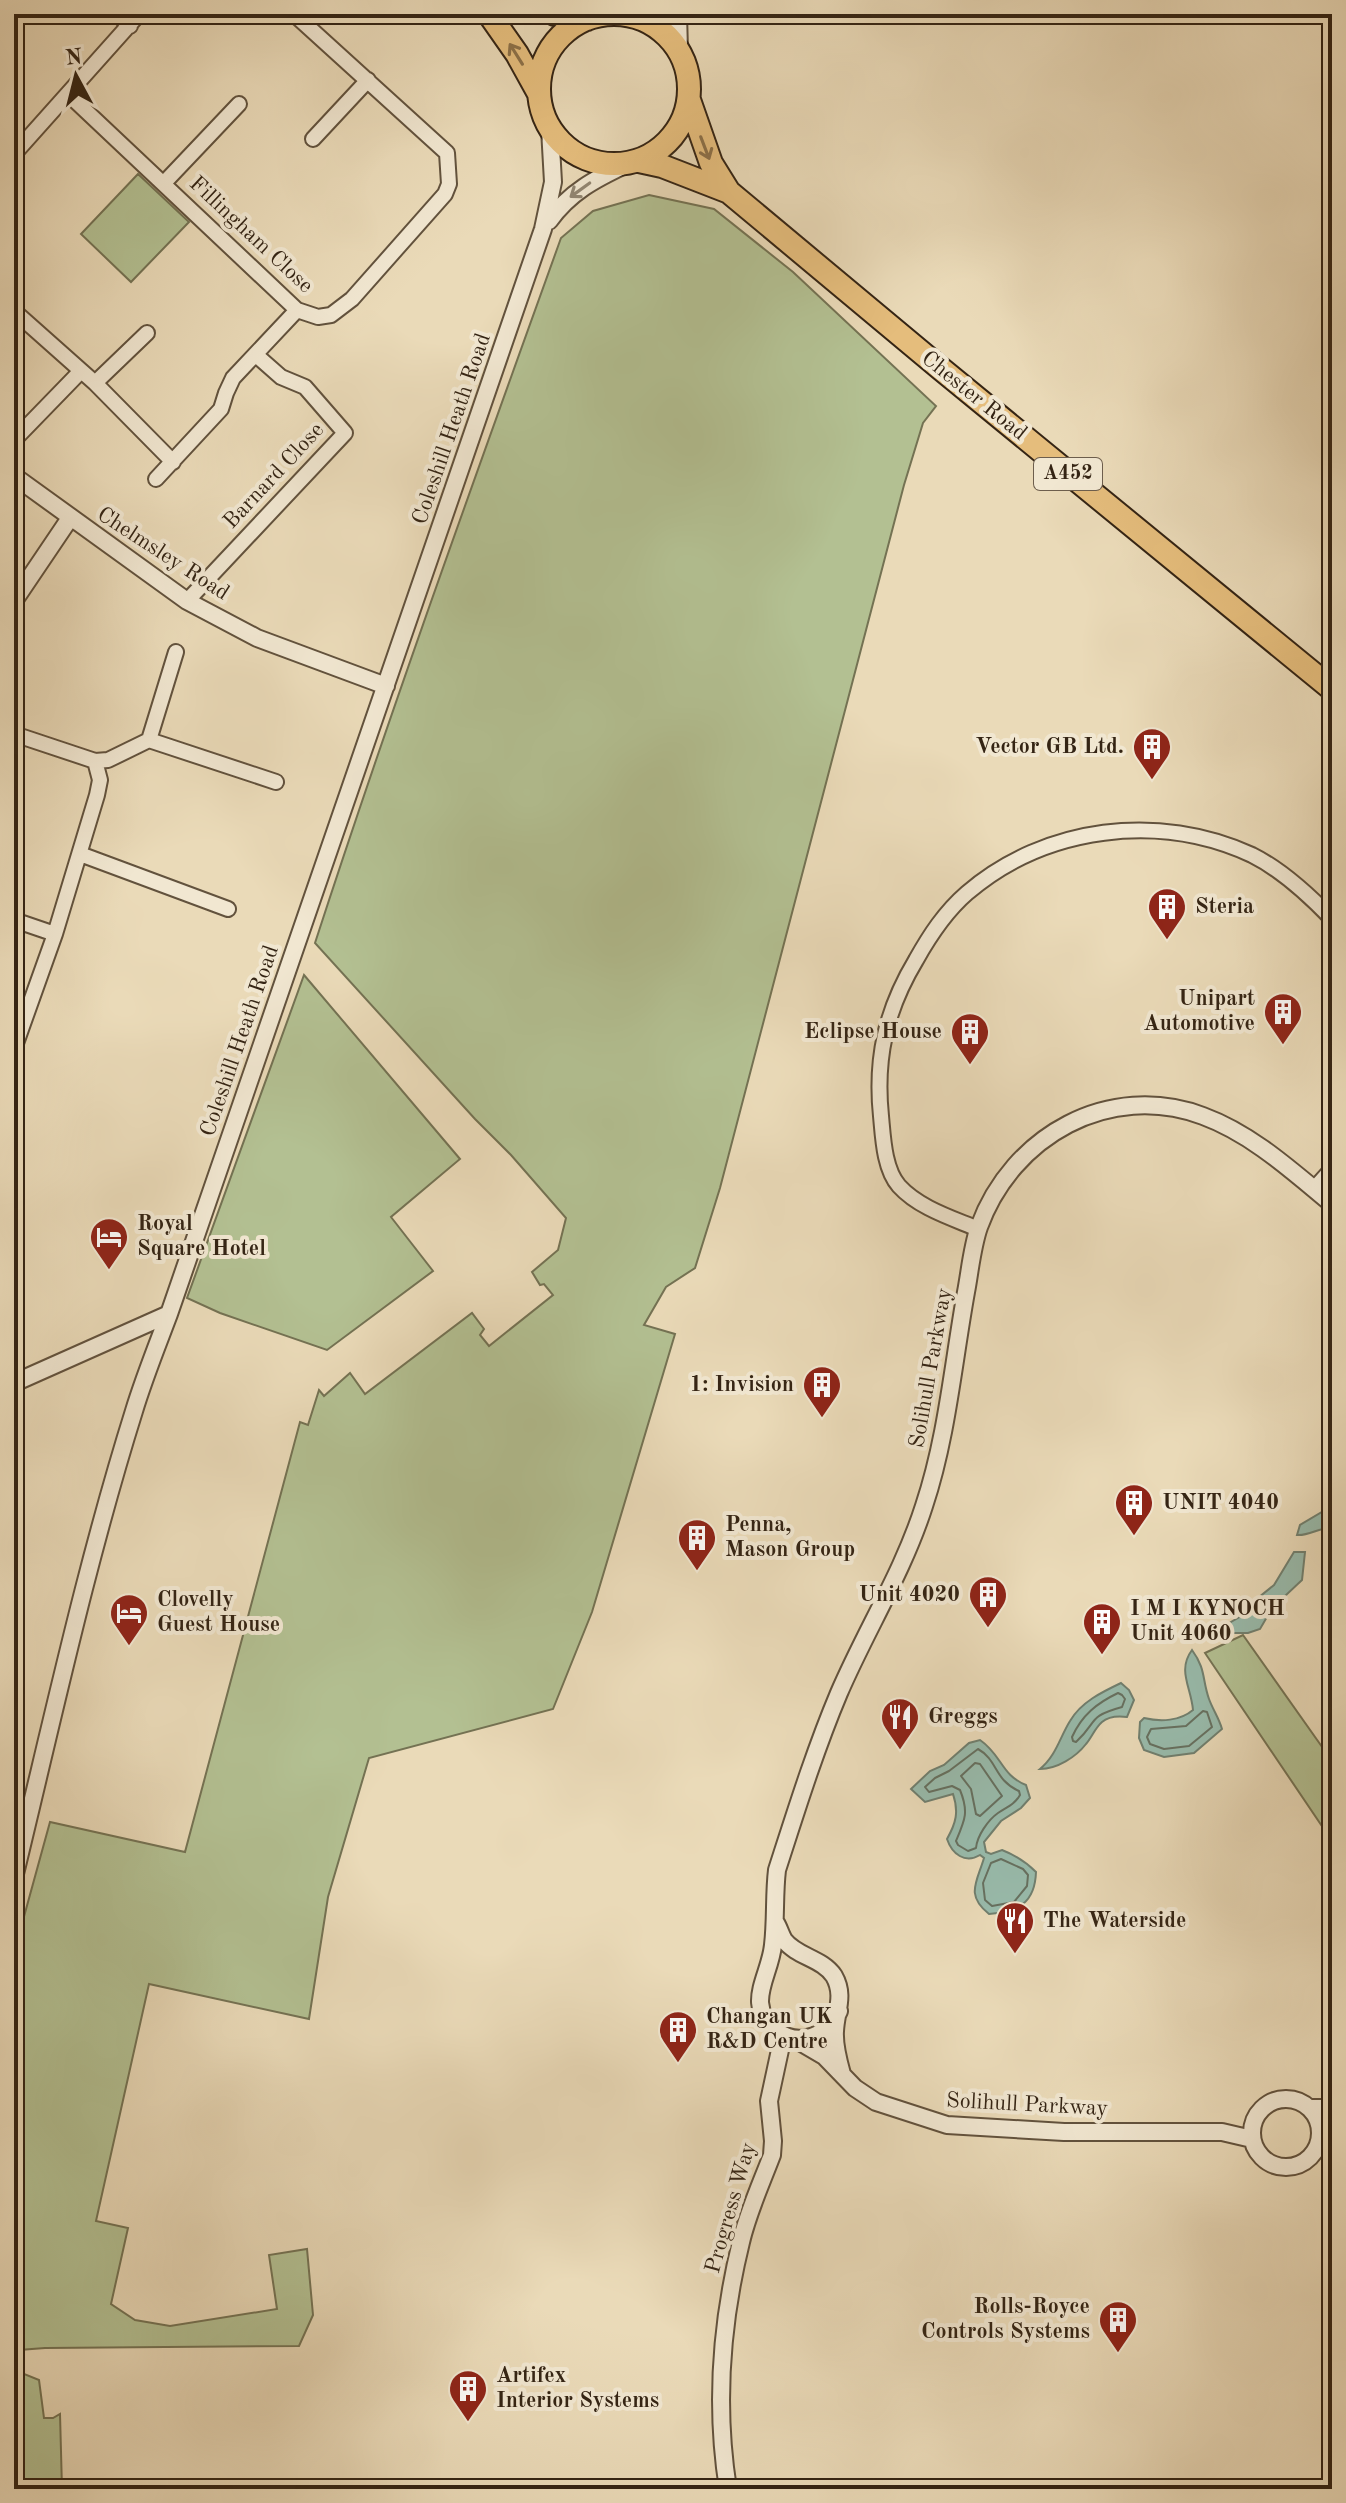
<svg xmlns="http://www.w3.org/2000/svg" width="1346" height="2503" viewBox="0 0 1346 2503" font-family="'Old Standard TT',serif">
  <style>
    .green { fill: #b3c092; stroke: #747253; stroke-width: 2 }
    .water { fill: #98bbac; stroke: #707f6f; stroke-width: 2 }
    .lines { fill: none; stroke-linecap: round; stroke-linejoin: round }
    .shore { stroke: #667060; stroke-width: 2 }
    .minor-casing { stroke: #62523d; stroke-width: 18 }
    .tertiary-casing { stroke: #62523d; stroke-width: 20 }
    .trunk-casing { stroke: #342414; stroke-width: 26 }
    .minor { stroke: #f1e7d1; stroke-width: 14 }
    .tertiary { stroke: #f1e7d1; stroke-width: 16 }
    .trunk { stroke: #e5bd7c; stroke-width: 22 }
    .oneway { stroke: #8c7048 }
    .oneway2 { stroke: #928672 }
    .labels { text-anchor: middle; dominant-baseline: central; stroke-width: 8; stroke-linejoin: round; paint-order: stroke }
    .shield { fill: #f1e7d1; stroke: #6d5e4d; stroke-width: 2 }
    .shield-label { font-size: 20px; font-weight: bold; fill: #342414 }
    .street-label { font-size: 22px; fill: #342414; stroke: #f1e7d1 }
    .poi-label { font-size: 22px; font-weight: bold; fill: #342414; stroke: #f1e7d1; text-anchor: start }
  </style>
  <rect width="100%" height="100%" fill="#eadab8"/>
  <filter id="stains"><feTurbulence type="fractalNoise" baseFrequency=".0025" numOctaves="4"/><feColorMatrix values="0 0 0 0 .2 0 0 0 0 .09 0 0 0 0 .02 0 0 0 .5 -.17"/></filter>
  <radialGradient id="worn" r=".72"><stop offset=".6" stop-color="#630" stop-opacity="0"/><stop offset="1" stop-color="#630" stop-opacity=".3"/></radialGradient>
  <path class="green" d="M138,174L189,222L131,282L81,234Z
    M649,195L714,209L793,272L936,406L923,423L904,485L720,1188L695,1268L666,1287L644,1325L675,1334L592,1612L553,1709L369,1758L328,1897L309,2019L149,1984L96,2221L128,2228L111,2304L135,2320L170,2326L277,2309L269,2255L307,2249L313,2315L299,2346L45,2348L19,2350L14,2356V1953L50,1822L185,1852L300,1422L308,1425L319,1390L324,1396L350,1373L365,1394L472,1313L484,1329L480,1335L489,1346L553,1295L544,1284L540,1285L532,1272L558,1250L566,1218L511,1155L475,1119L315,943C392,706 477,472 561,238L593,211Z
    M304,975L460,1159L391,1217L433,1271L327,1350L220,1313L187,1298Z
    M1243,1635L1332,1761V1841L1205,1653Z
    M14,2367L19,2372L39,2380L44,2418H53L60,2414L62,2489H14Z"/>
  <path class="water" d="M1332,1506V1528C1319,1527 1310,1536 1297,1535L1300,1525Z
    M1294,1552H1305L1302,1580L1284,1597L1269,1605L1267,1617L1260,1629L1248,1633H1230L1224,1626L1250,1611L1258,1598L1274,1585Z
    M1192,1650C1206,1669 1202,1679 1209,1699C1213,1710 1219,1718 1222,1729L1194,1753L1164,1757L1144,1750L1139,1738L1140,1722L1144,1718C1161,1722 1180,1721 1193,1710C1191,1687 1177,1670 1192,1650Z
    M1121,1683L1129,1690L1134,1700L1127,1717C1119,1716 1109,1716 1102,1722C1095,1728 1092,1737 1086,1744C1076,1757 1057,1769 1040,1769C1056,1756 1060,1737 1070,1721C1081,1702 1102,1692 1121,1683Z
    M980,1740C1002,1755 1001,1775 1026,1785L1030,1798L1021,1808L1001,1821L984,1842L986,1852L991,1854L1002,1850C1015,1855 1026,1862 1036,1872C1035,1903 1018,1912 989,1914C965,1895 977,1882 984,1858L980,1855C965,1864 952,1854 947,1839C956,1823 959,1812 953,1794L925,1802L911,1789L930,1771L944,1765L969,1743Z"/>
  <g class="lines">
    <path class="shore" d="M1118,1693L1122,1695L1125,1699L1122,1707C1086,1717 1099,1721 1076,1742L1073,1741L1072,1737C1082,1715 1097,1703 1118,1693Z
      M1203,1711L1207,1712L1212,1727L1189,1746L1164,1749L1150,1744L1147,1737L1151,1729L1186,1726Z
      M978,1749C998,1760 994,1780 1019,1791L1020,1795C1015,1804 1007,1807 998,1813C988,1820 977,1836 976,1848L968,1851L958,1845L956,1841C965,1820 969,1812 960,1790L952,1786L929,1792L925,1787L935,1778L949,1771Z
      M975,1763L980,1764L1002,1796L980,1816L976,1814L971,1789L961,1776Z
      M1001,1859L1023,1869L1028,1875L1027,1886L1014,1902L992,1906L985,1900L983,1883L991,1863Z"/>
    <defs>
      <path id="minor" d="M117,14L130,26
        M68,94L297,310L318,317L331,315L352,299L445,194L449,184L447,153L294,14
        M313,139L368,80
        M14,154L139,14
        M164,183L239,104
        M14,311L95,383L173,462
        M95,383L147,333
        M14,440L80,372
        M156,479L221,409L226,393L233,378L297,310
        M187,601L345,433L305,387L281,377L256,355
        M14,734L95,761
        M149,740L276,782
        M80,854L228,909
        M14,920L55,934
        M14,1049L55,934L97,795L100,780L95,761L108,760L149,740L176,652
        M1314,1189L1332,1169
        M978,1229C952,1218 919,1208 899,1186C884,1169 883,1137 881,1116C875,1058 886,1010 916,960C930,935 945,912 967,893C1045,826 1159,812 1252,855C1282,870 1309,895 1332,919"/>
      <path id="tertiary" d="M678,14L679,50
        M549,221C570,192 595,179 627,164
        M14,476L187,601L257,638L386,686
        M14,601L70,518
        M14,1383L169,1314
        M14,1878C52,1722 86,1564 134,1411C144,1378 157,1346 169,1314L543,229L553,182L550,129
        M776,1923C779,1928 781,1935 784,1940C797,1957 822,1958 834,1976C845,1995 836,2011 835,2031C834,2045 838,2060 842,2074
        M839,2011C833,2025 822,2035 807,2038C796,2040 786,2038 777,2031C743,2005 770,1977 773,1945C776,1920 774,1895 777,1870C796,1811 815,1750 839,1693C866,1630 903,1572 924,1506C947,1437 953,1364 966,1292C970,1271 972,1247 979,1227C1012,1136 1109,1081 1203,1116C1252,1134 1292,1171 1332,1204
        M795,2039L824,2056L855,2088L876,2102L947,2125L1064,2132H1222L1252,2139
        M1252 2133a34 34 0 1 1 68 0a34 34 0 1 1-68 0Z
        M1311,2108H1332
        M728,2489C715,2407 721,2323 741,2242C748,2212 761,2184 772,2155L773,2141L769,2101L783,2036"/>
      <path id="trunk" d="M539 89a75 75 0 1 1 150 0a75 75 0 1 1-150 0Z
        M489,14L517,54L538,92
        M555,14L587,19
        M689,100L711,163L729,192L940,368L1332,689
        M639,161L662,166L729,192"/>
    </defs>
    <use href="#minor" class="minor-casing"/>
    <use href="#tertiary" class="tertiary-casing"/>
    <use href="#trunk" class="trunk-casing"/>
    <use href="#minor" class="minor"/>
    <use href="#tertiary" class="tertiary"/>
    <use href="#trunk" class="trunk"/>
  </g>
  <defs><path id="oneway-shaft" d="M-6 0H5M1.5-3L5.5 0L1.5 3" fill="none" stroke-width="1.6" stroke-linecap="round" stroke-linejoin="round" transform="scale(2)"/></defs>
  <g class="oneway">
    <use href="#oneway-shaft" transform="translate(516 54) rotate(-122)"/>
    <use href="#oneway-shaft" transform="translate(705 148) rotate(69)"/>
  </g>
  <use class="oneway2" href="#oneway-shaft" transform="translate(580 190) rotate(144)"/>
  <defs>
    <symbol id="building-pin" viewBox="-11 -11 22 30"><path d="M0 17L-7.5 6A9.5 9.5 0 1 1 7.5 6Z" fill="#8f2418" stroke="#f1e7d1"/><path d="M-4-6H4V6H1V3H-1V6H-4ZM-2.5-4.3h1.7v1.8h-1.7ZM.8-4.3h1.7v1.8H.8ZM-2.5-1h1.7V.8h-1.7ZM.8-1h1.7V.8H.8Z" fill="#fff"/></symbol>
    <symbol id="hotel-pin" viewBox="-11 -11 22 30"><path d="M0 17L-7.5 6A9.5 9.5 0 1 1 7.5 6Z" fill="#8f2418" stroke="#f1e7d1"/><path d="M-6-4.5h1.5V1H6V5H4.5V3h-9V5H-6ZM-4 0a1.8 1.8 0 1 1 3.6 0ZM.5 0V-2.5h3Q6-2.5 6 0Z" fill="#fff"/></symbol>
    <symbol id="restaurant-pin" viewBox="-11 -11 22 30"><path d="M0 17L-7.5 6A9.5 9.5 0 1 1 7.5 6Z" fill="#8f2418" stroke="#f1e7d1"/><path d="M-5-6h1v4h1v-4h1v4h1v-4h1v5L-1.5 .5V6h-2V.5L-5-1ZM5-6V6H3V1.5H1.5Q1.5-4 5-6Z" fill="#fff"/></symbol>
  </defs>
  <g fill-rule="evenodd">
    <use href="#building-pin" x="1130" y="725" width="44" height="60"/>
    <use href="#building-pin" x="1145" y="885" width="44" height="60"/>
    <use href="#building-pin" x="1261" y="990" width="44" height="60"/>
    <use href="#building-pin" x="948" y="1010" width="44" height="60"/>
    <use href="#hotel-pin" x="87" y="1215" width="44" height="60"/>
    <use href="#building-pin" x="800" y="1363" width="44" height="60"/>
    <use href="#building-pin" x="1112" y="1481" width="44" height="60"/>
    <use href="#building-pin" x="675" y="1516" width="44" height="60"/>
    <use href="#building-pin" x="966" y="1573" width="44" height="60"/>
    <use href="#hotel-pin" x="107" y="1591" width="44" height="60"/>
    <use href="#building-pin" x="1080" y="1600" width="44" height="60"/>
    <use href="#restaurant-pin" x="878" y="1695" width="44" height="60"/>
    <use href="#restaurant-pin" x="993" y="1899" width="44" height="60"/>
    <use href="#building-pin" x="656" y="2008" width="44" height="60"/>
    <use href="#building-pin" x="1096" y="2298" width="44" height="60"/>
    <use href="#building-pin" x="446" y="2367" width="44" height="60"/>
  </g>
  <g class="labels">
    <rect class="shield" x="1034" y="458" width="68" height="32" rx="6"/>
    <g class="shield-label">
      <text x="1068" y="474">A452</text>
    </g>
    <g class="street-label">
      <text transform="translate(251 235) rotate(43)">Fillingham Close</text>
      <text transform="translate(974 396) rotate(39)">Chester Road</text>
      <text transform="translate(452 429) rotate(-71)">Coleshill Heath Road</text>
      <text transform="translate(274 476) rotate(-47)">Barnard Close</text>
      <text transform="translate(163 554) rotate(33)">Chelmsley Road</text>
      <text transform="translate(240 1041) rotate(-71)">Coleshill Heath Road</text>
      <text transform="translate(931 1368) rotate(-80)">Solihull Parkway</text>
      <text transform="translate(1027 2105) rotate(3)">Solihull Parkway</text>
      <text transform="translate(731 2208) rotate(-74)">Progress Way</text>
    </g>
    <g class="poi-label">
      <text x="1124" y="747" text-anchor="end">Vector GB Ltd.</text>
      <text x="1195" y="907">Steria</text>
      <text x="1255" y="999" text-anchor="end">Unipart<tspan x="1255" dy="25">Automotive</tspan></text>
      <text x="942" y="1032" text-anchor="end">Eclipse House</text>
      <text x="137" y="1224">Royal<tspan x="137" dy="25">Square Hotel</tspan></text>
      <text x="794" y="1385" text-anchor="end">1: Invision</text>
      <text x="1162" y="1503">UNIT 4040</text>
      <text x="725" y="1525">Penna,<tspan x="725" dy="25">Mason Group</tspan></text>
      <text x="960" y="1595" text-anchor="end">Unit 4020</text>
      <text x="157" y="1600">Clovelly<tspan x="157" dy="25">Guest House</tspan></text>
      <text x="1130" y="1609">I M I KYNOCH<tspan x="1130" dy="25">Unit 4060</tspan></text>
      <text x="928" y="1717">Greggs</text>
      <text x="1043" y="1921">The Waterside</text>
      <text x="706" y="2017">Changan UK<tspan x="706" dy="25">R&amp;D Centre</tspan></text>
      <text x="1090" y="2307" text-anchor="end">Rolls-Royce<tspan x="1090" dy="25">Controls Systems</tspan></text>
      <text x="496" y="2376">Artifex<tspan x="496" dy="25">Interior Systems</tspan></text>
    </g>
  </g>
  <rect width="1346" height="2503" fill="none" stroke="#eadab8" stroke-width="48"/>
  <rect x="16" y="16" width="1314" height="2471" fill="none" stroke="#342414" stroke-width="4"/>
  <rect x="24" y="24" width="1298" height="2455" fill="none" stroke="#342414" stroke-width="2"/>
  <g transform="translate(76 76) rotate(353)" stroke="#f1e7d1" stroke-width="6" paint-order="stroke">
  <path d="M0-6L14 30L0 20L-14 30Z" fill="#342414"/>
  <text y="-12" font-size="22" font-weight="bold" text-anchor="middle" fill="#342414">N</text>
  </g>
  <rect width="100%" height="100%" filter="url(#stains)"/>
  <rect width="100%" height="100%" fill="url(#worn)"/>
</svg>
